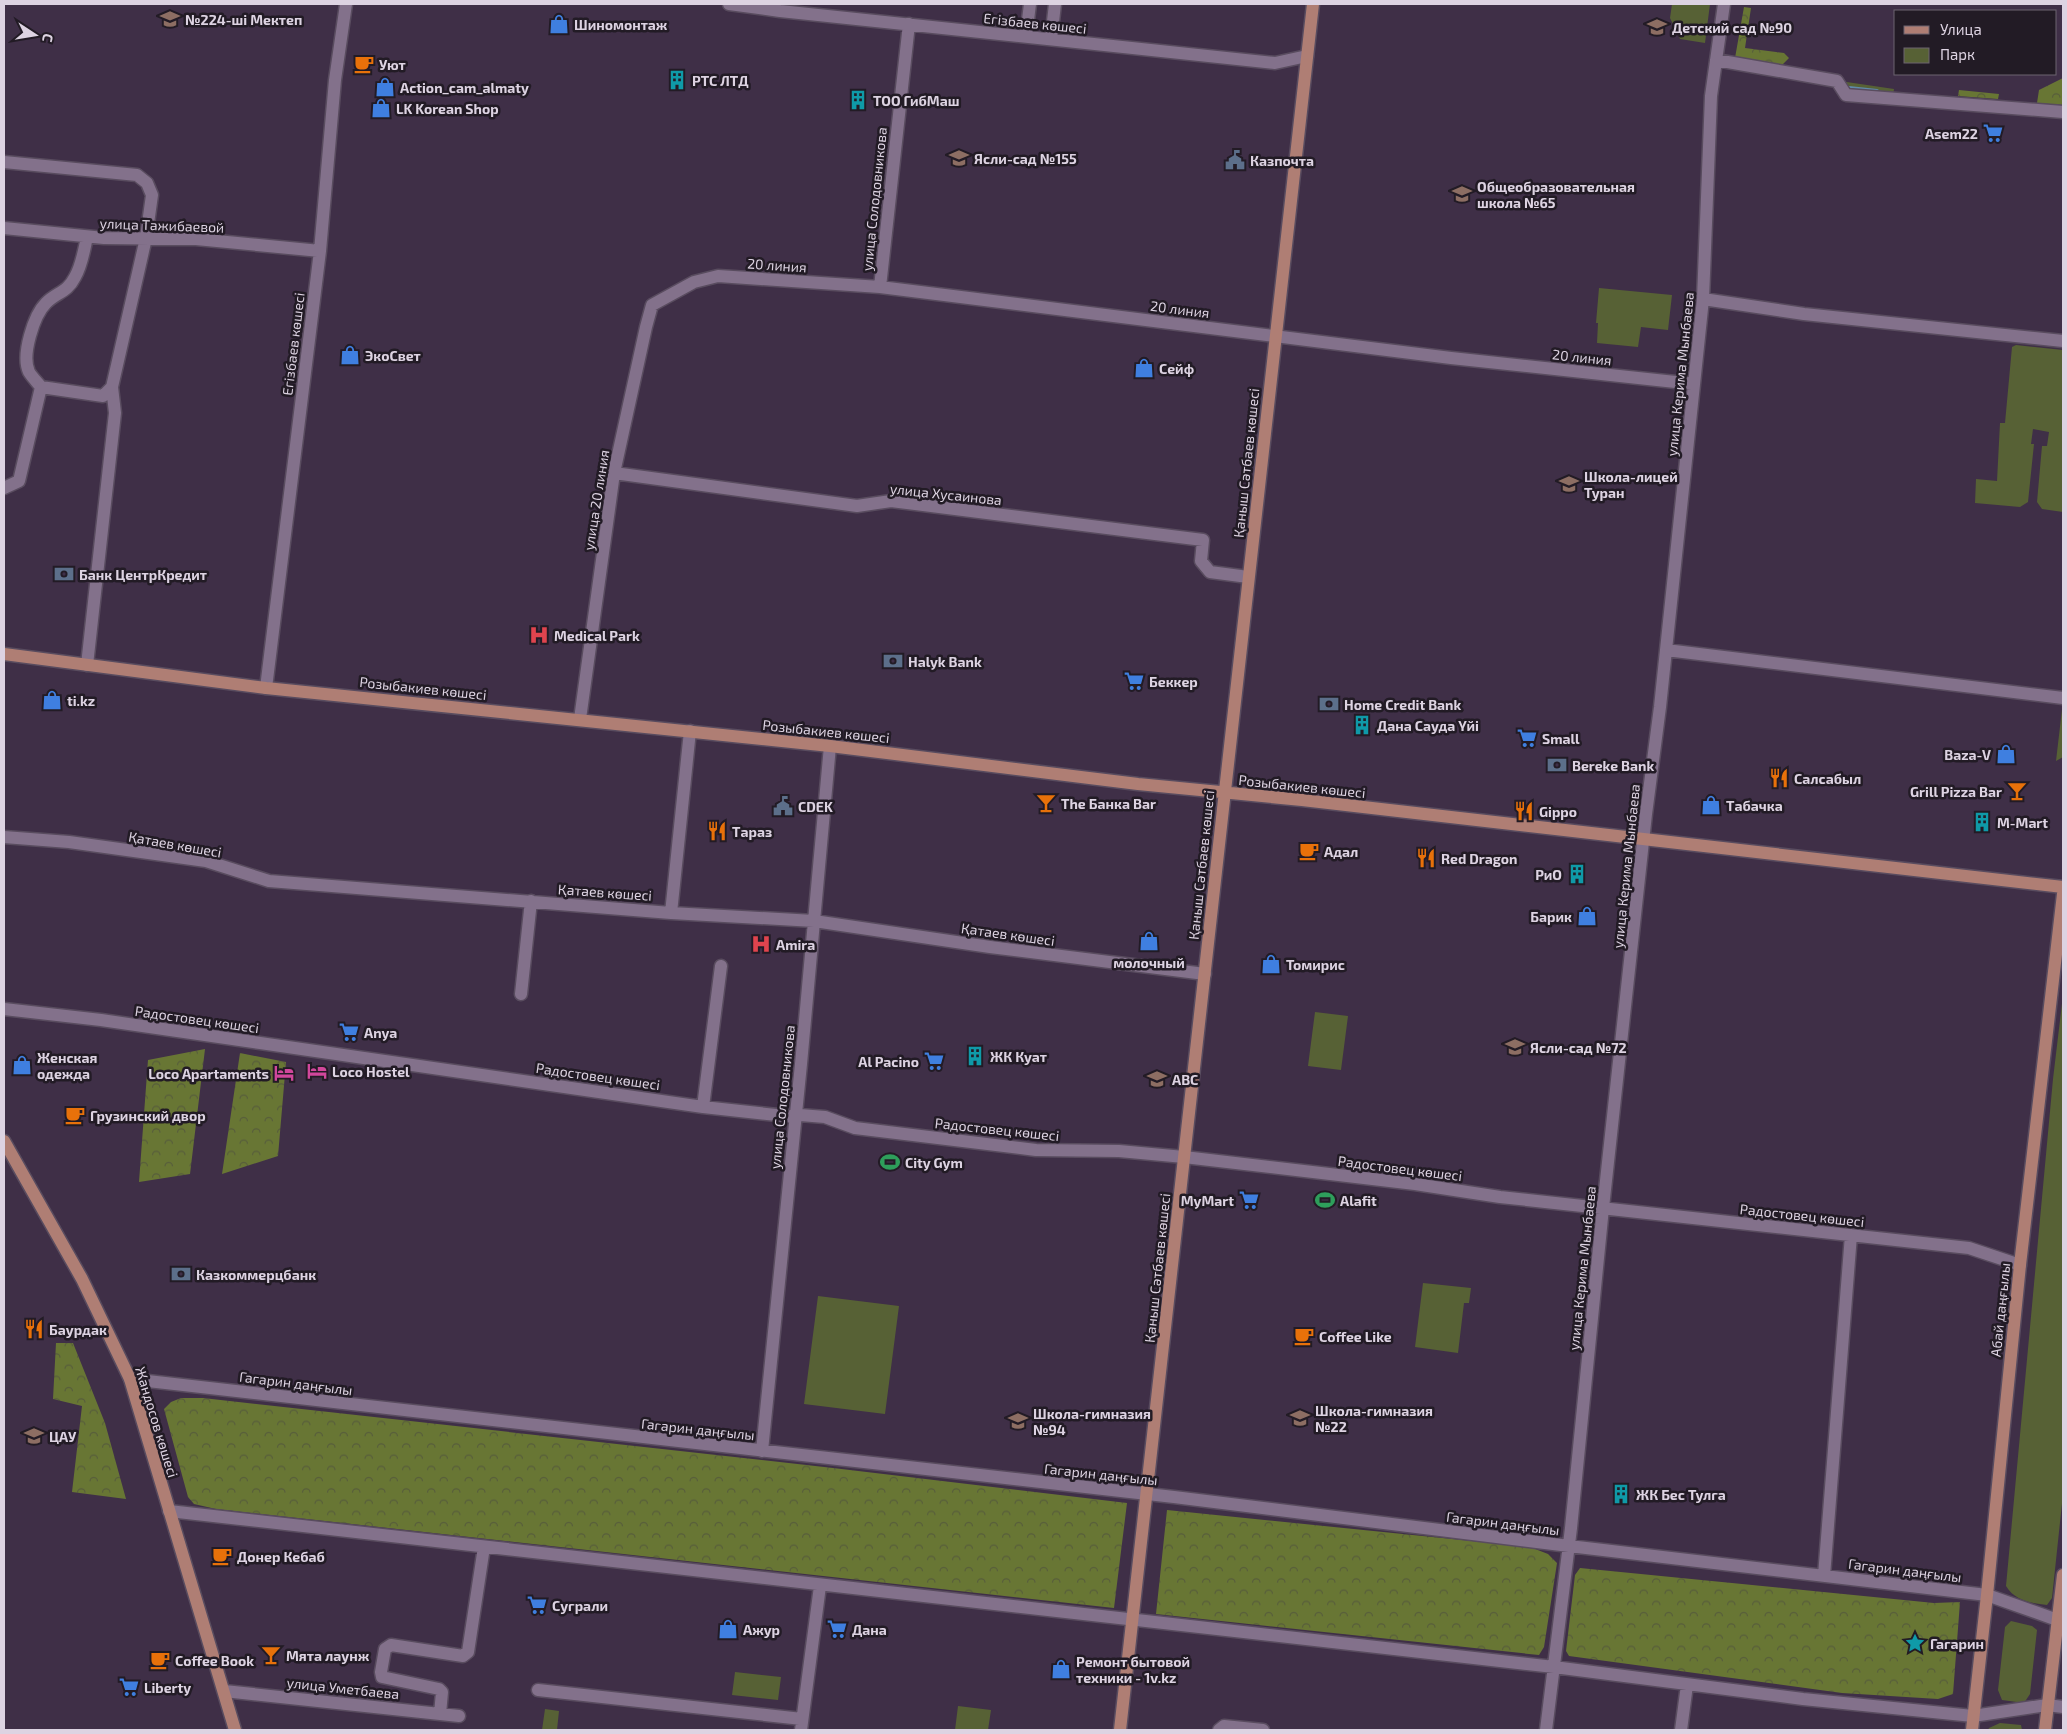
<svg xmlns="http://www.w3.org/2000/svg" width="2067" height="1734" viewBox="0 0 2067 1734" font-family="'Exo 2',sans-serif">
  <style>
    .green { fill: #576135 }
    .forest { fill: url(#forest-crowns) }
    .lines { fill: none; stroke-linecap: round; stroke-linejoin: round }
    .stream { stroke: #608aab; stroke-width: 4 }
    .minor-casing { stroke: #594c5f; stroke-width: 15 }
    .major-casing { stroke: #594c5f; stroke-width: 15 }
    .minor { stroke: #83718b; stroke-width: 12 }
    .major { stroke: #af7e74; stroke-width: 12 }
    .labels { text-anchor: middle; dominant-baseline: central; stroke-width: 5; stroke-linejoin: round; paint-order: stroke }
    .poi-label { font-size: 14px; font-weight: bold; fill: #ddd3e2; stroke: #221b25; text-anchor: start }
    .street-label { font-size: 14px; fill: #ddd3e2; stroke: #221b25 }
  </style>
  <defs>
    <pattern id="forest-crowns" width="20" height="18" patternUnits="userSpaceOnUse" patternTransform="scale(1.25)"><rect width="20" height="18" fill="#687634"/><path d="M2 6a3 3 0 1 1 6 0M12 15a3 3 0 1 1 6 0" fill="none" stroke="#575d3b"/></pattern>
  </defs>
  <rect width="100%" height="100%" fill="#3f2f47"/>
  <path class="green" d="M1672,4H1710L1705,43L1680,39L1670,18Z
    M1840,81L1894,89L1893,96L1848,90Z
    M1599,288L1672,295L1668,330L1641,327L1638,347L1597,343L1598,323H1596Z
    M2016,345L2063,350V512L2042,509L2037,502L2042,446H2047L2049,432L2033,429L2031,444H2034L2028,502L2020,507L1975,503L1976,479L1997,481L2000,423H2005L2012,347Z
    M2063,701V757L2056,761Z
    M2063,995V1494L2052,1598L2047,1605C2031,1603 2015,1601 2006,1586L2053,1079Z
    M1315,1012L1348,1016L1341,1070L1308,1066Z
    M1423,1283L1471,1288L1469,1303H1464L1458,1353L1415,1347Z
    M818,1296L899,1306L885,1414L804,1404Z
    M2011,1621L2032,1626L2037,1630L2030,1694L2024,1703L2002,1700L1998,1690L2005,1627Z
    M735,1672L781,1677L778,1700L732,1695Z
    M958,1706L991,1710L988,1730H955Z
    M545,1709L559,1711L557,1730H542Z
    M2000,1723L2021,1725L2022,1730H1988L1989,1728Z"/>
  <path class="forest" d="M1744,7L1751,8L1745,48L1784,53L1789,58L1782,65L1735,58Z
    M2063,78V105L2037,103L2039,90Z
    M1959,90L1999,94L1998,99L1958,96Z
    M205,1049L190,1174L139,1182L148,1060Z
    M240,1053L286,1062L278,1156L222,1174Z
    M56,1343H73L105,1423L126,1499L72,1492L82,1406L53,1399Z
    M181,1398H203L833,1468L1127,1503L1114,1608L216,1509L194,1504L188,1497L164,1409L171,1402Z
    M1167,1510L1530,1547L1548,1554L1557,1563L1544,1647L1539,1655L1156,1614Z
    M1580,1568L1934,1603L1960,1602L1953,1694L1938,1699L1842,1693L1569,1656L1566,1651L1575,1575Z"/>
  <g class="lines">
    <path class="stream" d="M1849,88L1877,91"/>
    <defs>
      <path id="minor" d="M729,4L780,11L1275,63L1307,56
        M1026,36L1030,4
        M1051,39L1055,4
        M1716,60L1837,81L1846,95L2063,112
        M4,162L137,175L147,183L152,195L146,238L112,387L103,396L41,387L19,481L4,488
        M4,228L104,238L196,239L320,251
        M880,287L909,24
        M1703,299L1804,314L2063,341
        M41,387C37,382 32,377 29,372C21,355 34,315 46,303C57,292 67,293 75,277C82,265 84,250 87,237
        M614,473L857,506L891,501L1203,540L1201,561L1210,572L1248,577
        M1666,650L2063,698
        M87,665L115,413L112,387
        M266,688L320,251L335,80L346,4
        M580,719L614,473L646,327L652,305L694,282L718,276L880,287L1451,358L1694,384
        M4,837L69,842L206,861L269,881L671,913L814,921L990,947L1205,974
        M671,913L690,731
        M521,994L531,901
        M4,1009L101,1020L703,1107L795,1117L800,1115L825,1117L855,1128L1036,1150L1119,1151L1184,1157L1415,1184L1500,1197L1969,1248L2020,1265
        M703,1107L721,966
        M130,1379L1174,1497L1569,1546L1987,1595L2063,1622
        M762,1451L801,1064L830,746
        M169,1511L1554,1667L1803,1699L1973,1716L2047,1705L2063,1707
        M1824,1576L1851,1235
        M538,1690L802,1719
        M224,1691L459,1716
        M440,1714L442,1692L439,1689L382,1677L381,1672L385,1649L391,1645L463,1656L468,1652L484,1547
        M801,1730L820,1586
        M1219,1730L1224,1726L1263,1730
        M1546,1730L1571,1528L1603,1208L1646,814L1660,707L1703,299L1711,96L1724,4
        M1681,1730L1687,1685"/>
      <path id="major" d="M4,654L266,688L830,746L1138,784L1302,800L2063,887
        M4,1141L82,1279L130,1379L235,1730
        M1120,1730L1313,4
        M1972,1730L1987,1595L2020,1265L2063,894
        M2045,1730L2063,1575"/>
    </defs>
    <use href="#minor" class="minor-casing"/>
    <use href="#major" class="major-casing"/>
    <use href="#minor" class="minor"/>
    <use href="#major" class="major"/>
  </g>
  <defs>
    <symbol id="school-bare" viewBox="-9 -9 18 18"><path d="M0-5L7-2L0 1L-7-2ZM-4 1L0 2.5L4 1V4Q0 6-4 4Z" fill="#8d6e63" stroke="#221b25" stroke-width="2.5" paint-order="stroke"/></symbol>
    <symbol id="shop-bare" viewBox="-9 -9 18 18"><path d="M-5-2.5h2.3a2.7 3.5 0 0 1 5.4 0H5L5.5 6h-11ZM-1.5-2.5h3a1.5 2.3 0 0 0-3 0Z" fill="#3f7fe0" stroke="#221b25" stroke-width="2.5" paint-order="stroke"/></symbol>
    <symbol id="cafe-bare" viewBox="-9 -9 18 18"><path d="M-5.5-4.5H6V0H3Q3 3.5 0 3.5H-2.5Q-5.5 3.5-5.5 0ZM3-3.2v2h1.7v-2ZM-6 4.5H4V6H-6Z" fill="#e8710a" stroke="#221b25" stroke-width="2.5" paint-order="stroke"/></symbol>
    <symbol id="building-bare" viewBox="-9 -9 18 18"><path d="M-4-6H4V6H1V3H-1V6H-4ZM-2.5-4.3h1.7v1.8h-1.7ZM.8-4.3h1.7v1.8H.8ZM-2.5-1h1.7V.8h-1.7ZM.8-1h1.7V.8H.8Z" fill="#0f9aa8" stroke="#221b25" stroke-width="2.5" paint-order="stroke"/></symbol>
    <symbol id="supermarket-bare" viewBox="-9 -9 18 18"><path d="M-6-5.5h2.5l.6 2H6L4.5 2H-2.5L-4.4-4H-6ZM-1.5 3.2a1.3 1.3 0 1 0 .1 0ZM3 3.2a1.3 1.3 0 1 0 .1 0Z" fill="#3f7fe0" stroke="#221b25" stroke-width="2.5" paint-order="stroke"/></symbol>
    <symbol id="civic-bare" viewBox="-9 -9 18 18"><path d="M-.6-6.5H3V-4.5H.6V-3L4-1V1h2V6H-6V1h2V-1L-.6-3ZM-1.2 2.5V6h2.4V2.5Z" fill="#5c6f8a" stroke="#221b25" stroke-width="2.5" paint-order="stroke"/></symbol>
    <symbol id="bank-bare" viewBox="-9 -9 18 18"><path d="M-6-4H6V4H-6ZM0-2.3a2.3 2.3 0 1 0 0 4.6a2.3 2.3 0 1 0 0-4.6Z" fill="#5c6f8a" stroke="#221b25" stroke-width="2.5" paint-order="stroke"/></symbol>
    <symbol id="hospital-bare" viewBox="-9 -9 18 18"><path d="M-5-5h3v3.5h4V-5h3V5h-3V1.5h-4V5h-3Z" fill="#e0444e" stroke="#221b25" stroke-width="2.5" paint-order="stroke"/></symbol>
    <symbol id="restaurant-bare" viewBox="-9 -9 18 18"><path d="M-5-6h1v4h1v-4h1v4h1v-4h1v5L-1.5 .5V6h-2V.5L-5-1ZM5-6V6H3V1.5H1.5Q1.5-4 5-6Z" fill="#e8710a" stroke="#221b25" stroke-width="2.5" paint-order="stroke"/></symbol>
    <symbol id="bar-bare" viewBox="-9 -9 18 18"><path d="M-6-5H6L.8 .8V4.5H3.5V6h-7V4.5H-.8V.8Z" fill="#e8710a" stroke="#221b25" stroke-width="2.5" paint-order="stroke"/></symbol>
    <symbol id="hotel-bare" viewBox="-9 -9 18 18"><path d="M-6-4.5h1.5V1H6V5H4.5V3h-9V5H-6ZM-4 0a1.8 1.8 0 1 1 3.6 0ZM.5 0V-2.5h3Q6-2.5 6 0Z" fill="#d1479c" stroke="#221b25" stroke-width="2.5" paint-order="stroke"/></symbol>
    <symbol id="stadium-bare" viewBox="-9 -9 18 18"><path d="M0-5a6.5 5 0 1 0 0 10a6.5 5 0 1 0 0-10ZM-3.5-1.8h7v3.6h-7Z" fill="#2e9e5b" stroke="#221b25" stroke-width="2.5" paint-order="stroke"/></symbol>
    <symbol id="university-bare" viewBox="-9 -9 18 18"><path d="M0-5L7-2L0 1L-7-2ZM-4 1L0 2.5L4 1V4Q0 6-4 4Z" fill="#8d6e63" stroke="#221b25" stroke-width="2.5" paint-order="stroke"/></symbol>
    <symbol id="sight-bare" viewBox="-9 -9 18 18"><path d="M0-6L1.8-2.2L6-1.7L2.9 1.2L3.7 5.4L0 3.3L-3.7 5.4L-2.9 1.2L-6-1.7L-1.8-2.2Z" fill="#0f9aa8" stroke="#221b25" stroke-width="2.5" paint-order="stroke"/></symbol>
  </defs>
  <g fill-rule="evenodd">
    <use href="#school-bare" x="156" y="5" width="28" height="28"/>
    <use href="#shop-bare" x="545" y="10" width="28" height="28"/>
    <use href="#school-bare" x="1643" y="13" width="28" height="28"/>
    <use href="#cafe-bare" x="350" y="50" width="28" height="28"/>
    <use href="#building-bare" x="663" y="66" width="28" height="28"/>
    <use href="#shop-bare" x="371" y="73" width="28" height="28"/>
    <use href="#building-bare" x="844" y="86" width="28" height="28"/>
    <use href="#shop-bare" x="367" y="94" width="28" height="28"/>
    <use href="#supermarket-bare" x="1979" y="119" width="28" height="28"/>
    <use href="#school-bare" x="945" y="144" width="28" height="28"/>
    <use href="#civic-bare" x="1221" y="146" width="28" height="28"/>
    <use href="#school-bare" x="1448" y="180" width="28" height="28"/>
    <use href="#shop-bare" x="336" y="341" width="28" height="28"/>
    <use href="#shop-bare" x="1130" y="354" width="28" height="28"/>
    <use href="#school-bare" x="1555" y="470" width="28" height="28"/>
    <use href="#bank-bare" x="50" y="560" width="28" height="28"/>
    <use href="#hospital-bare" x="525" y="621" width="28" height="28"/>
    <use href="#bank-bare" x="879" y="647" width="28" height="28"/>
    <use href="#supermarket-bare" x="1120" y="667" width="28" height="28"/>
    <use href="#shop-bare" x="38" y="686" width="28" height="28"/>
    <use href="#bank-bare" x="1315" y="690" width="28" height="28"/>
    <use href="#building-bare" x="1348" y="711" width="28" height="28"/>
    <use href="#supermarket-bare" x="1513" y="724" width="28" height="28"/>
    <use href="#shop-bare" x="1992" y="740" width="28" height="28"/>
    <use href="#bank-bare" x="1543" y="751" width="28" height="28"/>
    <use href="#restaurant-bare" x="1765" y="764" width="28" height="28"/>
    <use href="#bar-bare" x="2003" y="777" width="28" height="28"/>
    <use href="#bar-bare" x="1032" y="789" width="28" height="28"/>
    <use href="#shop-bare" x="1697" y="791" width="28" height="28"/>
    <use href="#civic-bare" x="769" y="792" width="28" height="28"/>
    <use href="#restaurant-bare" x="1510" y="797" width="28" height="28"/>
    <use href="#building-bare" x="1968" y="808" width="28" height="28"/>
    <use href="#restaurant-bare" x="703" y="817" width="28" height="28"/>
    <use href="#cafe-bare" x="1295" y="837" width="28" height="28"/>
    <use href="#restaurant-bare" x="1412" y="844" width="28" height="28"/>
    <use href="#building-bare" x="1563" y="860" width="28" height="28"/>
    <use href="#shop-bare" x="1573" y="902" width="28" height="28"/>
    <use href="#shop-bare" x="1135" y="927" width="28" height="28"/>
    <use href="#hospital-bare" x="747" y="930" width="28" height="28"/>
    <use href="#shop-bare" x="1257" y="950" width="28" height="28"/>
    <use href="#supermarket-bare" x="335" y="1018" width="28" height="28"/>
    <use href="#school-bare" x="1501" y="1033" width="28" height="28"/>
    <use href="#building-bare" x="961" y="1042" width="28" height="28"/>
    <use href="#supermarket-bare" x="920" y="1047" width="28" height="28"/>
    <use href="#shop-bare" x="8" y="1051" width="28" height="28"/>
    <use href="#hotel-bare" x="303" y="1057" width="28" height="28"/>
    <use href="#hotel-bare" x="270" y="1059" width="28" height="28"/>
    <use href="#school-bare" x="1143" y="1065" width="28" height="28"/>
    <use href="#cafe-bare" x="61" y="1101" width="28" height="28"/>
    <use href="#stadium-bare" x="876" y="1148" width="28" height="28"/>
    <use href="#supermarket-bare" x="1235" y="1186" width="28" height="28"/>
    <use href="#stadium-bare" x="1311" y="1186" width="28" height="28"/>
    <use href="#bank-bare" x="167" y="1260" width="28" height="28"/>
    <use href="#restaurant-bare" x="20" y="1315" width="28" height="28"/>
    <use href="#cafe-bare" x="1290" y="1322" width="28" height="28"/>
    <use href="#school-bare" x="1286" y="1404" width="28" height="28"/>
    <use href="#school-bare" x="1004" y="1407" width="28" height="28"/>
    <use href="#university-bare" x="20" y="1422" width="28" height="28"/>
    <use href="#building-bare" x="1607" y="1480" width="28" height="28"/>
    <use href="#cafe-bare" x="208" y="1542" width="28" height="28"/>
    <use href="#supermarket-bare" x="523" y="1591" width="28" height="28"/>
    <use href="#shop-bare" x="714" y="1615" width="28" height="28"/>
    <use href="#supermarket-bare" x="823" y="1615" width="28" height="28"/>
    <use href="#sight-bare" x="1901" y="1629" width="28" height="28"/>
    <use href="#bar-bare" x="257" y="1641" width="28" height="28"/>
    <use href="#cafe-bare" x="146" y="1646" width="28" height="28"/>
    <use href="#shop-bare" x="1047" y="1655" width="28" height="28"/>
    <use href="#supermarket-bare" x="115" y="1673" width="28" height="28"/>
  </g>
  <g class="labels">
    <g class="poi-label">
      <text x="185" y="19">№224-ші Мектеп</text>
      <text x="574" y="24">Шиномонтаж</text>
      <text x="1672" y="27">Детский сад №90</text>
      <text x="379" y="64">Уют</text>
      <text x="692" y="80">РТС ЛТД</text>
      <text x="400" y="87">Action_cam_almaty</text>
      <text x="873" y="100">ТОО ГибМаш</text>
      <text x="396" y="108">LK Korean Shop</text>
      <text x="1978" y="133" text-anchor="end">Asem22</text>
      <text x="974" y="158">Ясли-сад №155</text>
      <text x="1250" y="160">Казпочта</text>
      <text x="1477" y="186">Общеобразовательная<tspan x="1477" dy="16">школа №65</tspan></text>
      <text x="365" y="355">ЭкоСвет</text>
      <text x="1159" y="368">Сейф</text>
      <text x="1584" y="476">Школа-лицей<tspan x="1584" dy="16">Туран</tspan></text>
      <text x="79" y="574">Банк ЦентрКредит</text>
      <text x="554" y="635">Medical Park</text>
      <text x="908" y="661">Halyk Bank</text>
      <text x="1149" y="681">Беккер</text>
      <text x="67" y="700">ti.kz</text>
      <text x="1344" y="704">Home Credit Bank</text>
      <text x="1377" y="725">Дана Сауда Үйі</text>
      <text x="1542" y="738">Small</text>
      <text x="1991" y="754" text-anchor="end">Baza-V</text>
      <text x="1572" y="765">Bereke Bank</text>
      <text x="1794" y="778">Салсабыл</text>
      <text x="2002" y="791" text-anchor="end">Grill Pizza Bar</text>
      <text x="1061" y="803">The Банка Bar</text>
      <text x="1726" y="805">Табачка</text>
      <text x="798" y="806">CDEK</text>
      <text x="1539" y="811">Gippo</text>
      <text x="1997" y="822">M-Mart</text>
      <text x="732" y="831">Тараз</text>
      <text x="1324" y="851">Адал</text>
      <text x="1441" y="858">Red Dragon</text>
      <text x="1562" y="874" text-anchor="end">РиО</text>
      <text x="1572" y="916" text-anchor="end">Барик</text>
      <text x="776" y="944">Amira</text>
      <text x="1149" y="962" text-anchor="middle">молочный</text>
      <text x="1286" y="964">Томирис</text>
      <text x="364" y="1032">Anya</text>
      <text x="1530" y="1047">Ясли-сад №72</text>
      <text x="990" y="1056">ЖК Куат</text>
      <text x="37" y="1057">Женская<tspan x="37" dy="16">одежда</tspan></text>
      <text x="919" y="1061" text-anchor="end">Al Pacino</text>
      <text x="332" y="1071">Loco Hostel</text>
      <text x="269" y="1073" text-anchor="end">Loco Apartaments</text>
      <text x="1172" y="1079">ABC</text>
      <text x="90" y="1115">Грузинский двор</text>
      <text x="905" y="1162">City Gym</text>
      <text x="1234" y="1200" text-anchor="end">MyMart</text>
      <text x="1340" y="1200">Alafit</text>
      <text x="196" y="1274">Казкоммерцбанк</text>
      <text x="49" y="1329">Баурдак</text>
      <text x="1319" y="1336">Coffee Like</text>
      <text x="1315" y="1410">Школа-гимназия<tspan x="1315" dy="16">№22</tspan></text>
      <text x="1033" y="1413">Школа-гимназия<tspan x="1033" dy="16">№94</tspan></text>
      <text x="49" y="1436">ЦАУ</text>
      <text x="1636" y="1494">ЖК Бес Тулга</text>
      <text x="237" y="1556">Донер Кебаб</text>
      <text x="552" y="1605">Суграли</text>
      <text x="743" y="1629">Ажур</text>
      <text x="852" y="1629">Дана</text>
      <text x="1930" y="1643">Гагарин</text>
      <text x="286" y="1655">Мята лаунж</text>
      <text x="175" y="1660">Coffee Book</text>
      <text x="1076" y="1661">Ремонт бытовой<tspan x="1076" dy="16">техники - 1v.kz</tspan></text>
      <text x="144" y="1687">Liberty</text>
    </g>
    <g class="street-label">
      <text transform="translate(1035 23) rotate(6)">Егізбаев көшесі</text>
      <text transform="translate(874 199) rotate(-84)">улица Солодовникова</text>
      <text transform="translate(162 225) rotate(2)">улица Тажибаевой</text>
      <text transform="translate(777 265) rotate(4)">20 линия</text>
      <text transform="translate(1180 309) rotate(7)">20 линия</text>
      <text transform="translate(293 344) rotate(-83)">Егізбаев көшесі</text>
      <text transform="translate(1582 357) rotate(6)">20 линия</text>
      <text transform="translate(1680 374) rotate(-84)">улица Керима Мынбаева</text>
      <text transform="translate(1246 463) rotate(-84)">Қаныш Сәтбаев көшесі</text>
      <text transform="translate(946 494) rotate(6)">улица Хусаинова</text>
      <text transform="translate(596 500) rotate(-81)">улица 20 линия</text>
      <text transform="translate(423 688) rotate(6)">Розыбакиев көшесі</text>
      <text transform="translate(826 731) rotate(6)">Розыбакиев көшесі</text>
      <text transform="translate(1302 786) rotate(6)">Розыбакиев көшесі</text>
      <text transform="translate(175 844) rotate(10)">Қатаев көшесі</text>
      <text transform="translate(1201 865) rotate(-84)">Қаныш Сәтбаев көшесі</text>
      <text transform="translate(1626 866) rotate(-84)">улица Керима Мынбаева</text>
      <text transform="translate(605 892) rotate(4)">Қатаев көшесі</text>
      <text transform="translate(1008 934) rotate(8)">Қатаев көшесі</text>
      <text transform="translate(197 1019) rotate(8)">Радостовец көшесі</text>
      <text transform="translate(598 1076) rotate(8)">Радостовец көшесі</text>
      <text transform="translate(782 1097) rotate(-84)">улица Солодовникова</text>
      <text transform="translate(997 1129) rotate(6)">Радостовец көшесі</text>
      <text transform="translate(1400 1168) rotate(7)">Радостовец көшесі</text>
      <text transform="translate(1802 1215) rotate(6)">Радостовец көшесі</text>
      <text transform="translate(1157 1268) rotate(-84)">Қаныш Сәтбаев көшесі</text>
      <text transform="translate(1582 1268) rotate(-84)">улица Керима Мынбаева</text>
      <text transform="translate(2000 1310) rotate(-84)">Абай даңғылы</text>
      <text transform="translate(296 1383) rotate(7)">Гагарин даңғылы</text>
      <text transform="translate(157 1422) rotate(73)">Жандосов көшесі</text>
      <text transform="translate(698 1429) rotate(6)">Гагарин даңғылы</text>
      <text transform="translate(1101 1474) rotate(6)">Гагарин даңғылы</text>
      <text transform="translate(1503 1523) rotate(7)">Гагарин даңғылы</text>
      <text transform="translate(1905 1570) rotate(7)">Гагарин даңғылы</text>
      <text transform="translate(343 1688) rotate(6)">улица Уметбаева</text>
    </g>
  </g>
  <rect width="2067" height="1734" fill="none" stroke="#ddd3e2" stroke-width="10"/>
  <rect x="1894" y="10" width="162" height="65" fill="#221b25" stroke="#6d6571"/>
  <rect x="1904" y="26" width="25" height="8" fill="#af7e74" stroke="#6d6571"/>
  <text x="1940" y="35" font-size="15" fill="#ddd3e2">Улица</text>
  <rect x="1904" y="48" width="25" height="15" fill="#576135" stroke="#6d6571"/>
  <text x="1940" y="60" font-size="15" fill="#ddd3e2">Парк</text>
  <g transform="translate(35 35) rotate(102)" stroke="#221b25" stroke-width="4" paint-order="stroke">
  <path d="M0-4L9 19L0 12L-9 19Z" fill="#ddd3e2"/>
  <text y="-8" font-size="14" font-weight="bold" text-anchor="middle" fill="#ddd3e2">С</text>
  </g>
</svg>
